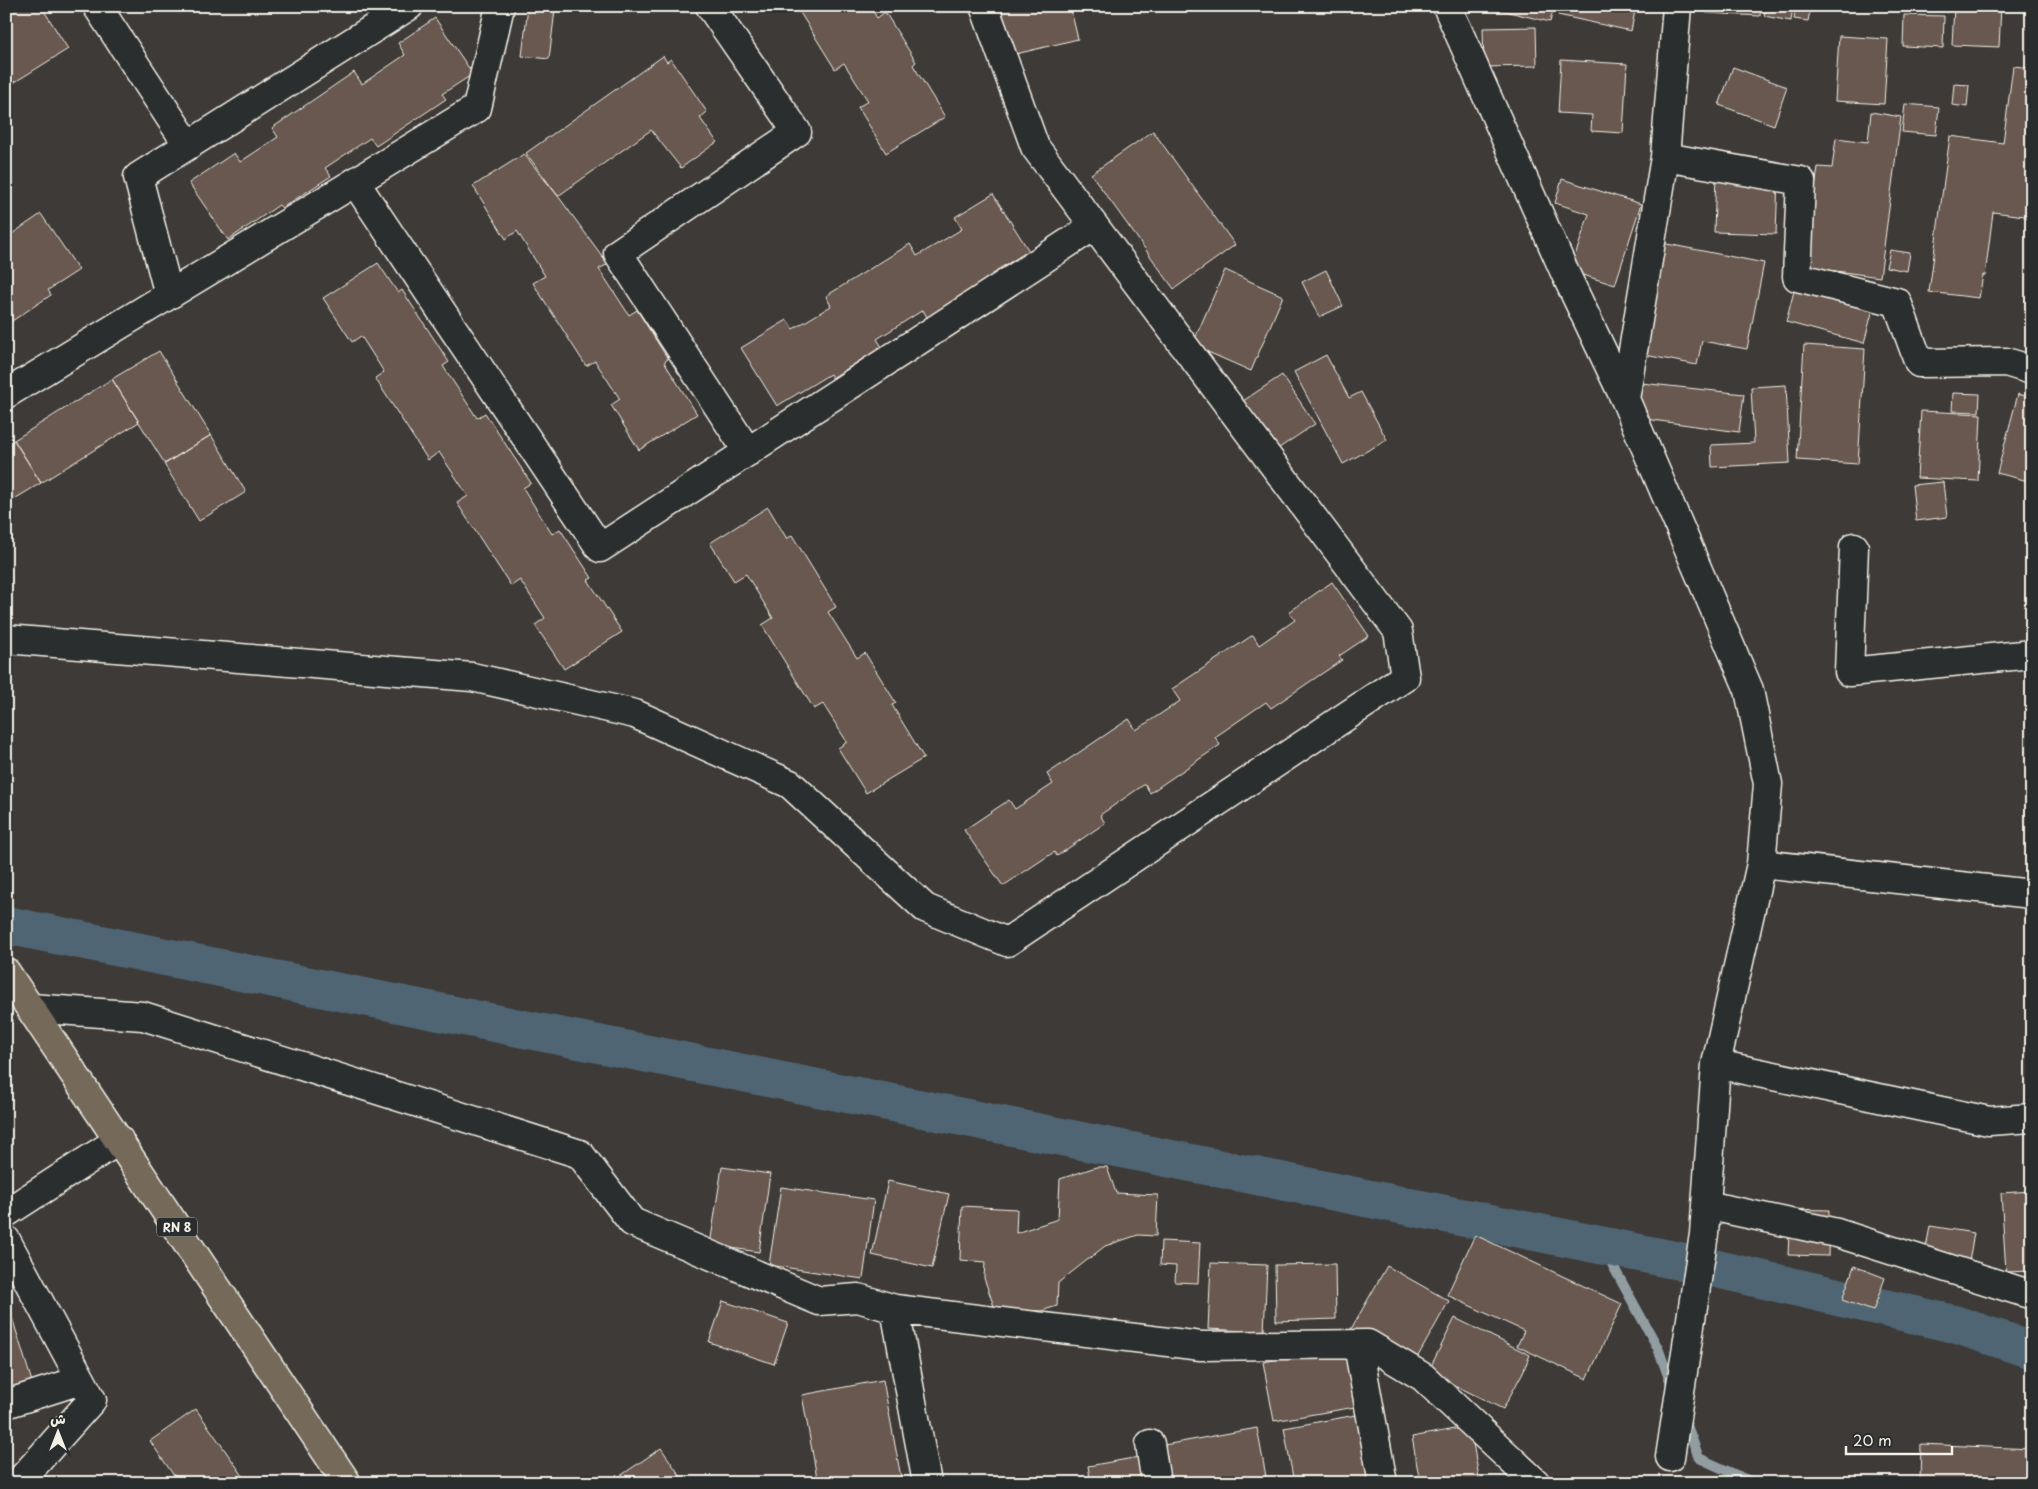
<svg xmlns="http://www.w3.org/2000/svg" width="2038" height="1489" viewBox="0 0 2038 1489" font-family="'Playpen Sans','Playpen Sans Arabic',sans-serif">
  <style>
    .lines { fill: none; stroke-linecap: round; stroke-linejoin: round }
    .stream { stroke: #929da2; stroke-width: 10 }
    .canal { stroke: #506573; stroke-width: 38 }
    .building { fill: #685950; stroke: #f4f1e8 }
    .street-casing { stroke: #f4f1e8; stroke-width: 31 }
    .primary-casing { stroke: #f4f1e8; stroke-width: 31 }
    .street { stroke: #2a2d2e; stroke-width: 28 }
    .primary { stroke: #746a5a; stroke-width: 28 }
    .labels { text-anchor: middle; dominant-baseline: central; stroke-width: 4; stroke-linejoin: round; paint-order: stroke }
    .shield { fill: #2a2d2e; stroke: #b7b6b0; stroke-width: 1 }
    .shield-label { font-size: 12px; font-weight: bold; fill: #f4f1e8 }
  </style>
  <rect width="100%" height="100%" fill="#3d3a38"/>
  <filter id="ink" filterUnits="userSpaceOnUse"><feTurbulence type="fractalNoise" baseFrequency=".02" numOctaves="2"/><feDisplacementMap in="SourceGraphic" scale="10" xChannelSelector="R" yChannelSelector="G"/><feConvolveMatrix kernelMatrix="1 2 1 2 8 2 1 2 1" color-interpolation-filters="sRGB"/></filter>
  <g filter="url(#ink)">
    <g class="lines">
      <path class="stream" d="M1602,1246L1658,1348L1673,1389
        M1684,1417L1699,1458L1754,1483"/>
      <path class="canal" d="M6,925L1704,1266L1954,1324L2032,1350"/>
    </g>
    <path class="building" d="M6,6H41L68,49L10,85L6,80Z
      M796,6H870L877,18L885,12L916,62L913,65L945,117L886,153L858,107L868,101L844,63L835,69Z
      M1001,6H1070L1078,39L1012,55Z
      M1484,6H1554L1550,22Z
      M1560,6H1636L1631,31L1558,15Z
      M1706,6H1761L1760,16L1706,13Z
      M1766,6H1793L1791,21L1764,16Z
      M1796,6H1811L1808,21L1794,19Z
      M1913,6H1949V9L1913,8Z
      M1954,6H2001L1999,47L1952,45Z
      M528,7L555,10L549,59L522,56Z
      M1904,15L1944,16L1943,48L1903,46Z
      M435,18L473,74L442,94L446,99L376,146L370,138L325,168L331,176L282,208L279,205L228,240L189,183L234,153L240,162L278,137L272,128L354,72L362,84L405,55L398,43Z
      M1536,27L1537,66L1484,67L1483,28Z
      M1839,36L1888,39L1884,104L1835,101Z
      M663,56L667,62L671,59L707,112L700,118L717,142L681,168L651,130L558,196L526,153Z
      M1561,60L1627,64L1623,133L1591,131L1592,115L1558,113Z
      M2013,66L2032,68V217L1993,212L1985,276L1983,275L1979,298L1929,292L1950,136L2003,143Z
      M1733,67L1787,87L1774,125L1719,105Z
      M1954,84L1969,85L1967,107L1952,105Z
      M1905,104L1939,107L1936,135L1902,132Z
      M1871,112L1901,117L1880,277L1799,266L1813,203L1818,167L1832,168L1836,138L1868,142Z
      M1153,131L1235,245L1174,289L1091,174Z
      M524,154L558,196L608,264L599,269L629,315L637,310L668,359L664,362L697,414L639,450L611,405L620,399L595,361L586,366L533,283L545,276L517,231L506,239L473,186Z
      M1716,175L1778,178L1776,234L1714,232Z
      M1562,179L1641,204L1615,285L1570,271L1589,214L1555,203Z
      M993,194L1029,251L997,270L1000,274L928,319L923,310L877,339L882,347L832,378L830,374L777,406L741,348L787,320L793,329L831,306L826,296L910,244L917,256L962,229L955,217Z
      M41,214L79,270L48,290L51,295L6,325V254L11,251L6,244V238Z
      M1662,243L1764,263L1747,349L1702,341L1697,365L1640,354Z
      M1890,250L1910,253L1907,271L1886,267Z
      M378,263L398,293L402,290L449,362L443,366L477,418L485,413L531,483L523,488L552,534L560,529L592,578L588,580L622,632L564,669L535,625L545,618L520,580L511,586L457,503L468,496L439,452L428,460L375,378L384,372L361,336L352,342L323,298Z
      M1225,270L1283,296L1251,371L1192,345Z
      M1326,270L1343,306L1319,317L1302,282Z
      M1795,287L1873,309L1864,343L1786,322Z
      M1804,345L1865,349L1858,464L1797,460Z
      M159,351L211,435L165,464L112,379Z
      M1326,355L1349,398L1361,392L1387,440L1343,464L1294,372Z
      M1282,375L1315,424L1270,454L1237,405Z
      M112,379L139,422L41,483L14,440Z
      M1641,383L1744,394L1739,432L1638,418Z
      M1786,385L1790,463L1712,467L1711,445L1754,443L1751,387Z
      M1953,393L1980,394L1979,412L1952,411Z
      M2018,394L2032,398V482L1997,473Z
      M1921,411L1981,414L1978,481L1917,478Z
      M211,435L246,492L199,521L164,464Z
      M14,440L41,483L6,504V444Z
      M1943,482L1947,517L1916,521L1912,485Z
      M768,507L787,539L792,535L836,607L828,612L857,658L865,653L896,703L892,705L924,758L866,793L838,748L847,742L823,704L814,709L762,625L773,618L746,574L734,581L710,543Z
      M1332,582L1369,636L1339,656L1342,660L1271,708L1266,702L1215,737L1220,745L1150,793L1145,784L1100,815L1105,823L1057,856L1054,852L1003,886L964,830L1009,800L1015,809L1053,784L1047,774L1129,719L1136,730L1180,701L1172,689L1253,635L1259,645L1295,620L1289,612Z
      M722,1167L770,1174L759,1252L710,1245Z
      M1096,1167H1107L1116,1193L1158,1195L1156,1236L1138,1235L1105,1246L1058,1283L1057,1306L1041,1311L995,1309L984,1278L985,1262L960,1260L962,1206L1017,1209L1016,1233L1058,1219L1060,1179Z
      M888,1181L949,1194L932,1268L872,1255Z
      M781,1187L874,1200L863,1279L769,1265Z
      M2032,1191V1271L2006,1272L2001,1193Z
      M1790,1209L1829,1210L1828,1256L1788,1255Z
      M1930,1226L1974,1233L1967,1273L1923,1265Z
      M1475,1235L1622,1304L1587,1379L1517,1346L1524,1331L1447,1295Z
      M1161,1241L1200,1243L1198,1283L1175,1282L1176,1266L1160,1265Z
      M1211,1263L1267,1265L1264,1332L1208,1329Z
      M1335,1264L1336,1319L1276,1321L1275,1265Z
      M1387,1266L1449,1301L1413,1365L1351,1329Z
      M1854,1266L1885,1278L1873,1311L1842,1300Z
      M6,1298L32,1382L6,1390Z
      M723,1301L788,1323L774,1364L709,1342Z
      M1455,1318L1530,1355L1523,1372L1503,1409L1428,1372Z
      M1344,1348L1355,1407L1274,1421L1263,1362Z
      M883,1380L902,1483H818L802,1395Z
      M196,1409L248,1483H179L150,1441Z
      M1356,1415L1368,1478L1342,1483H1294L1284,1428Z
      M1470,1426L1480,1483H1420L1412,1437Z
      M1257,1428L1267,1482L1166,1483L1159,1446Z
      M1921,1444L2032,1449V1483H1920Z
      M661,1448L685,1483H610Z
      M1145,1456L1150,1483H1091L1088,1466Z"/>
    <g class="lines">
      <defs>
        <path id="street" d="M97,6L188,145
          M710,6L797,132L618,253L748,452
          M1447,6L1566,275L1625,399L1749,690L1768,784L1761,864L1716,1064L1704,1234L1670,1457
          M1665,157L1801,181L1797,277L1897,302L1919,363L2006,362L2032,370
          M355,182L600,548L1094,226
          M169,295L477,108L500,6
          M6,394L169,295L138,177L409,6
          M1625,399L1665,157L1677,6
          M1854,547L1849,672L2032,654
          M6,639L472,677L635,714L790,784L925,908L1007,942L1405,677L1398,631L1035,147L984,6
          M1761,864L2032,894
          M31,1008L143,1016L580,1154L632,1222L819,1301L858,1298L895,1309L1201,1346L1368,1344L1423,1377L1536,1483
          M1716,1064L1989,1121L2032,1118
          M1706,1205L1837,1233L2032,1295
          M6,1213L119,1140
          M6,1240L92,1400L18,1483
          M895,1309L927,1483
          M1358,1345L1383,1483
          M6,1404L81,1380
          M1150,1444L1156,1483"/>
        <path id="primary" d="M6,972L347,1483"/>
      </defs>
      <use href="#street" class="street-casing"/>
      <use href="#primary" class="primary-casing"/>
      <use href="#street" class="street"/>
      <use href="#primary" class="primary"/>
    </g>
  </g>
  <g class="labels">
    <rect class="shield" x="157" y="1217.5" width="40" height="19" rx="4"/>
    <g class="shield-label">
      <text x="177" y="1227">RN 8</text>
    </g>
  </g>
  <rect width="2038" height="1489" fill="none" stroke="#2a2d2e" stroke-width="25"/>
  <rect x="12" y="12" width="2013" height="1464" fill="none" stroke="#f4f1e8" stroke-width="2" filter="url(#ink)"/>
  <g transform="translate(58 1432)" stroke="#2a2d2e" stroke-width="4" paint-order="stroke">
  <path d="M0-4L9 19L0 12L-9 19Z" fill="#f4f1e8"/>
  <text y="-8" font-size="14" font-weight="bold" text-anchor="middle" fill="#f4f1e8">ش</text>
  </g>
  <path d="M1846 1446v8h106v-8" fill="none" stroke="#f4f1e8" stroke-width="2.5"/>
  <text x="1853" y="1446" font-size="15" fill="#f4f1e8" stroke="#2a2d2e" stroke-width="4" paint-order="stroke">20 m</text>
</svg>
